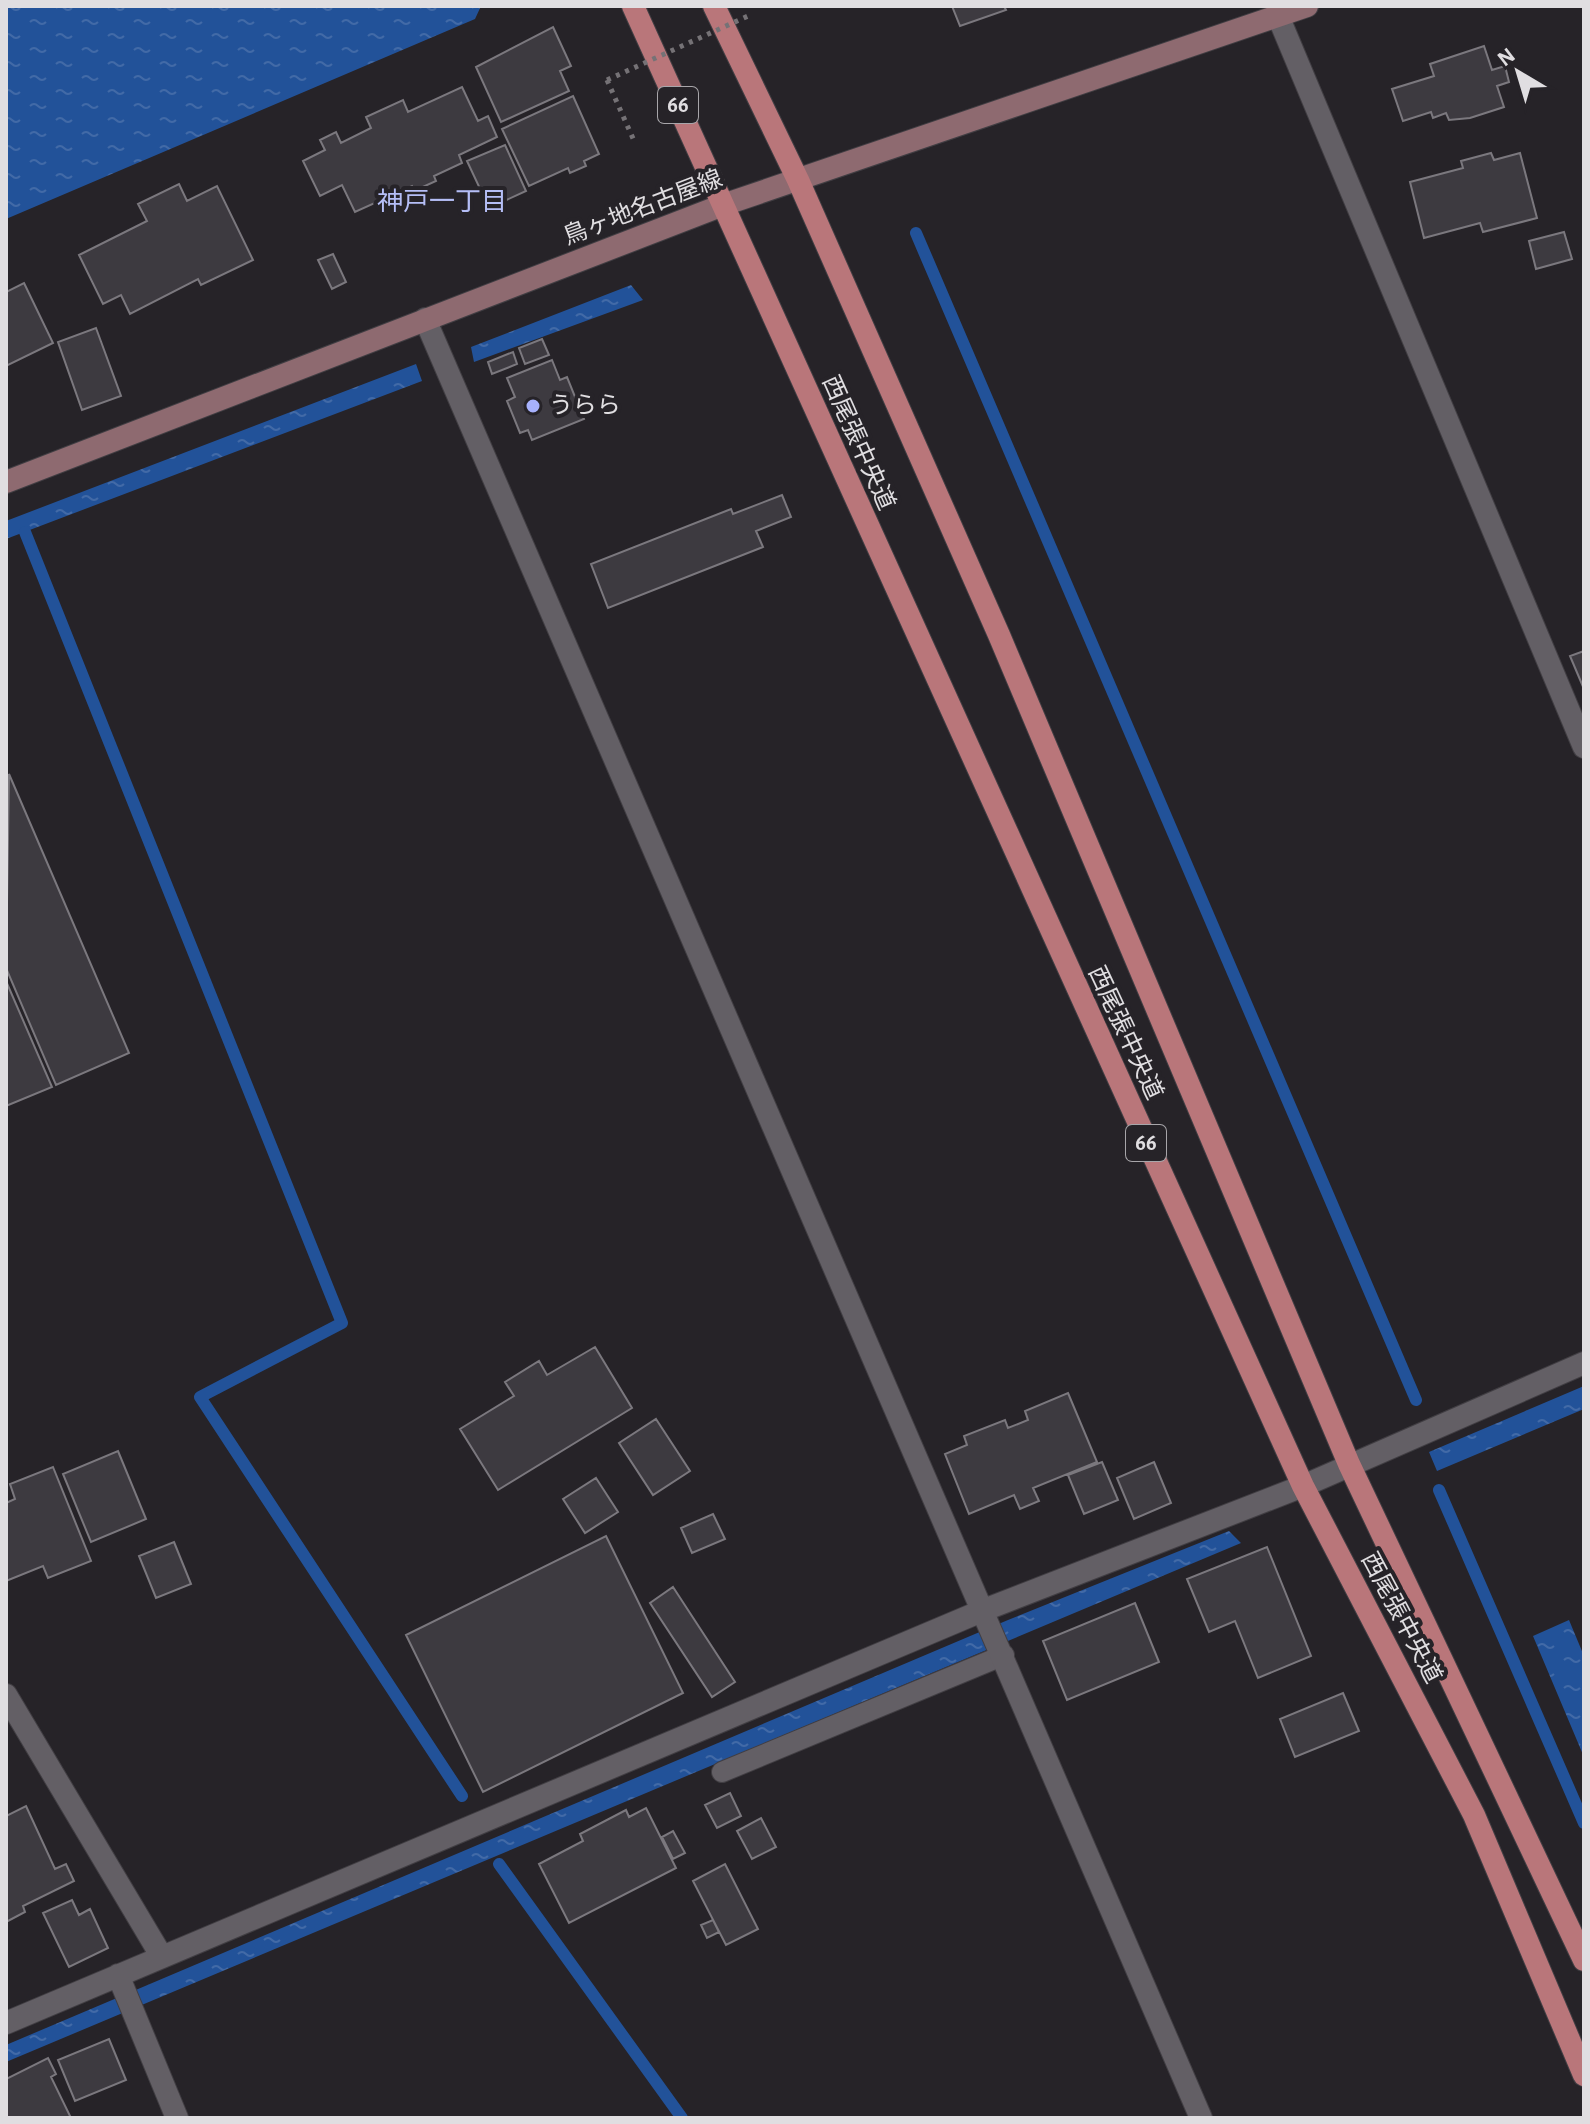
<svg xmlns="http://www.w3.org/2000/svg" width="1590" height="2124" viewBox="0 0 1590 2124" font-family="'Alegreya Sans','Noto Sans JP',sans-serif">
  <style>
    .water { fill: url(#water-ripples) }
    .lines { fill: none; stroke-linecap: round; stroke-linejoin: round }
    .stream { stroke: #225299; stroke-width: 12 }
    .building { fill: #3d3a40; stroke: #7b787e; stroke-width: 2 }
    .service-casing { stroke: #413e43; stroke-width: 22 }
    .minor-casing { stroke: #413e43; stroke-width: 24 }
    .secondary-casing { stroke: #413e43; stroke-width: 24 }
    .primary-casing { stroke: #413e43; stroke-width: 24 }
    .path { stroke: #757276; stroke-width: 5; stroke-dasharray: 4 6; stroke-linecap: butt }
    .service { stroke: #635f65; stroke-width: 20 }
    .minor { stroke: #635f65; stroke-width: 22 }
    .secondary { stroke: #8e6a70; stroke-width: 22 }
    .primary { stroke: #b9767a; stroke-width: 22 }
    .path-bridge { stroke: #757276; stroke-width: 5; stroke-dasharray: 4 6; stroke-linecap: butt }
    .poi-dot { fill: #a7b1fc; stroke: #262328; stroke-width: 3 }
    .labels { text-anchor: middle; dominant-baseline: central; stroke-width: 8; stroke-linejoin: round; paint-order: stroke }
    .shield { fill: #262328; stroke: #a8a6aa; stroke-width: 2 }
    .shield-label { font-size: 22px; font-weight: bold; fill: #e0dee1 }
    .street-label { font-size: 24px; fill: #e0dee1; stroke: #262328 }
    .poi-label { font-size: 24px; fill: #e0dee1; stroke: #262328; text-anchor: start }
    .neighbourhood-label { font-size: 26px; fill: #b5bef6; stroke: #262328 }
  </style>
  <defs>
    <pattern id="water-ripples" width="26" height="14" patternUnits="userSpaceOnUse" patternTransform="scale(2)"><rect width="26" height="14" fill="#225299"/><path d="M2 4q2-2 4 0t4 0M15 11q2-2 4 0t4 0" fill="none" stroke="#426aa7"/></pattern>
  </defs>
  <rect width="100%" height="100%" fill="#262328"/>
  <path class="water" d="M6,6H481L475,19L6,219Z
    M631,285L643,300L474,362L471,347Z
    M416,364L422,381L6,539V521Z
    M1584,1386V1409L1437,1471L1429,1452Z
    M1229,1531L1241,1543L6,2062V2045L1008,1620Z
    M1569,1620L1584,1656V1757L1533,1636Z"/>
  <g class="lines">
    <path class="stream" d="M916,233L1416,1400
      M25,532L342,1323L200,1397L462,1796
      M1439,1490L1584,1823
      M499,1864L682,2118"/>
  </g>
  <path class="building" d="M952,6H1004L1006,10L960,26Z
    M553,27L571,66L560,71L569,91L501,122L476,67Z
    M1484,46L1492,70L1505,66L1509,82L1497,86L1504,107L1470,118L1449,120L1446,113L1433,118L1431,112L1403,121L1392,89L1434,76L1430,64Z
    M462,87L478,121L488,116L497,137L459,155L462,163L434,176L436,181L414,191L412,186L355,212L342,185L320,196L303,161L325,150L320,140L336,132L341,143L371,128L366,117L403,100L408,112Z
    M573,96L599,154L584,161L586,166L570,173L568,168L529,186L502,129Z
    M505,145L526,191L489,208L467,161Z
    M1491,153L1494,160L1520,153L1537,218L1483,232L1480,223L1424,238L1410,182L1463,168L1461,161Z
    M179,184L187,201L217,186L253,260L201,285L198,279L130,314L121,295L103,304L79,255L147,221L138,204Z
    M1564,232L1572,259L1536,269L1529,241Z
    M333,254L346,282L332,289L318,260Z
    M24,283L53,343L6,366V292Z
    M96,328L121,396L82,410L58,342Z
    M542,339L549,355L525,364L519,348Z
    M513,352L517,364L492,374L488,362Z
    M552,360L560,380L567,377L584,419L532,440L528,430L520,433L507,401L515,397L507,378Z
    M782,495L791,517L756,531L763,547L608,608L591,564L731,509L733,514Z
    M1584,651V689L1570,656Z
    M9,774L129,1053L56,1085L6,968Z
    M6,981L52,1087L6,1106Z
    M595,1347L632,1408L498,1490L460,1429L514,1396L505,1382L539,1361L547,1375Z
    M1068,1393L1097,1462L1033,1488L1039,1501L1020,1509L1014,1495L969,1514L945,1454L967,1445L964,1436L1005,1420L1008,1428L1028,1420L1025,1411Z
    M656,1419L690,1471L653,1495L619,1443Z
    M118,1451L146,1519L91,1542L63,1474Z
    M1102,1462L1118,1500L1084,1514L1068,1475Z
    M1154,1462L1171,1503L1134,1519L1117,1478Z
    M53,1467L91,1561L48,1578L43,1566L6,1581V1503L15,1499L10,1484Z
    M596,1478L618,1512L585,1533L563,1499Z
    M713,1514L725,1539L692,1553L681,1528Z
    M606,1536L683,1693L483,1792L406,1635Z
    M174,1542L191,1584L156,1598L139,1556Z
    M1267,1547L1311,1656L1258,1678L1235,1621L1209,1632L1187,1579Z
    M673,1587L735,1682L712,1697L650,1603Z
    M1135,1603L1159,1662L1067,1700L1043,1641Z
    M1343,1693L1359,1731L1295,1757L1280,1719Z
    M730,1793L741,1816L717,1828L705,1805Z
    M26,1806L55,1869L66,1864L74,1881L23,1906L25,1912L6,1922V1816Z
    M646,1808L676,1868L569,1923L539,1864L583,1841L580,1834L626,1810L629,1817Z
    M761,1818L776,1847L752,1859L737,1831Z
    M673,1831L685,1853L673,1859L662,1837Z
    M725,1864L758,1929L726,1945L693,1881Z
    M72,1900L79,1915L90,1909L108,1948L69,1967L43,1913Z
    M713,1920L719,1932L707,1938L701,1925Z
    M109,2039L126,2080L75,2101L58,2060Z
    M48,2058L56,2074L51,2077L71,2118H6V2079Z"/>
  <g class="lines">
    <defs>
      <path id="service" d="M722,1772L1004,1655"/>
      <path id="minor" d="M1278,16L1584,747
        M425,319L1201,2118
        M6,1695L162,1957
        M118,1975L177,2118
        M6,2023L984,1610L1303,1486L1584,1363"/>
      <path id="secondary" d="M6,482L723,205L1307,6"/>
      <path id="primary" d="M633,6L1303,1486L1474,1815L1584,2075
        M714,6L798,180L999,635L1349,1464L1584,1960"/>
    </defs>
    <use href="#service" class="service-casing"/>
    <use href="#minor" class="minor-casing"/>
    <use href="#secondary" class="secondary-casing"/>
    <use href="#primary" class="primary-casing"/>
    <path class="path" d="M607,80L635,143"/>
    <use href="#service" class="service"/>
    <use href="#minor" class="minor"/>
    <use href="#secondary" class="secondary"/>
    <use href="#primary" class="primary"/>
    <path class="path-bridge" d="M607,80L748,16"/>
  </g>
  <circle class="poi-dot" cx="533" cy="406" r="8"/>
  <g class="labels">
    <g class="shield">
      <rect x="658" y="87" width="40" height="36" rx="6"/>
      <rect x="1126" y="1125" width="40" height="36" rx="6"/>
    </g>
    <g class="shield-label">
      <text x="678" y="105">66</text>
      <text x="1146" y="1143">66</text>
    </g>
    <g class="street-label">
      <text transform="translate(643 208) rotate(-21)">鳥ヶ地名古屋線</text>
      <text transform="translate(858 443) rotate(66)">西尾張中央道</text>
      <text transform="translate(1125 1033) rotate(65)">西尾張中央道</text>
      <text transform="translate(1401 1618) rotate(62)">西尾張中央道</text>
    </g>
    <g class="poi-label">
      <text x="549" y="406">うらら</text>
    </g>
    <g class="neighbourhood-label">
      <text x="442" y="202">神戸一丁目</text>
    </g>
  </g>
  <rect width="1590" height="2124" fill="none" stroke="#e0dee1" stroke-width="16"/>
  <g transform="translate(1518 72) rotate(322)" stroke="#262328" stroke-width="6" paint-order="stroke">
  <path d="M0-6L14 30L0 20L-14 30Z" fill="#e0dee1"/>
  <text y="-12" font-size="22" font-weight="bold" text-anchor="middle" fill="#e0dee1">N</text>
  </g>
</svg>
